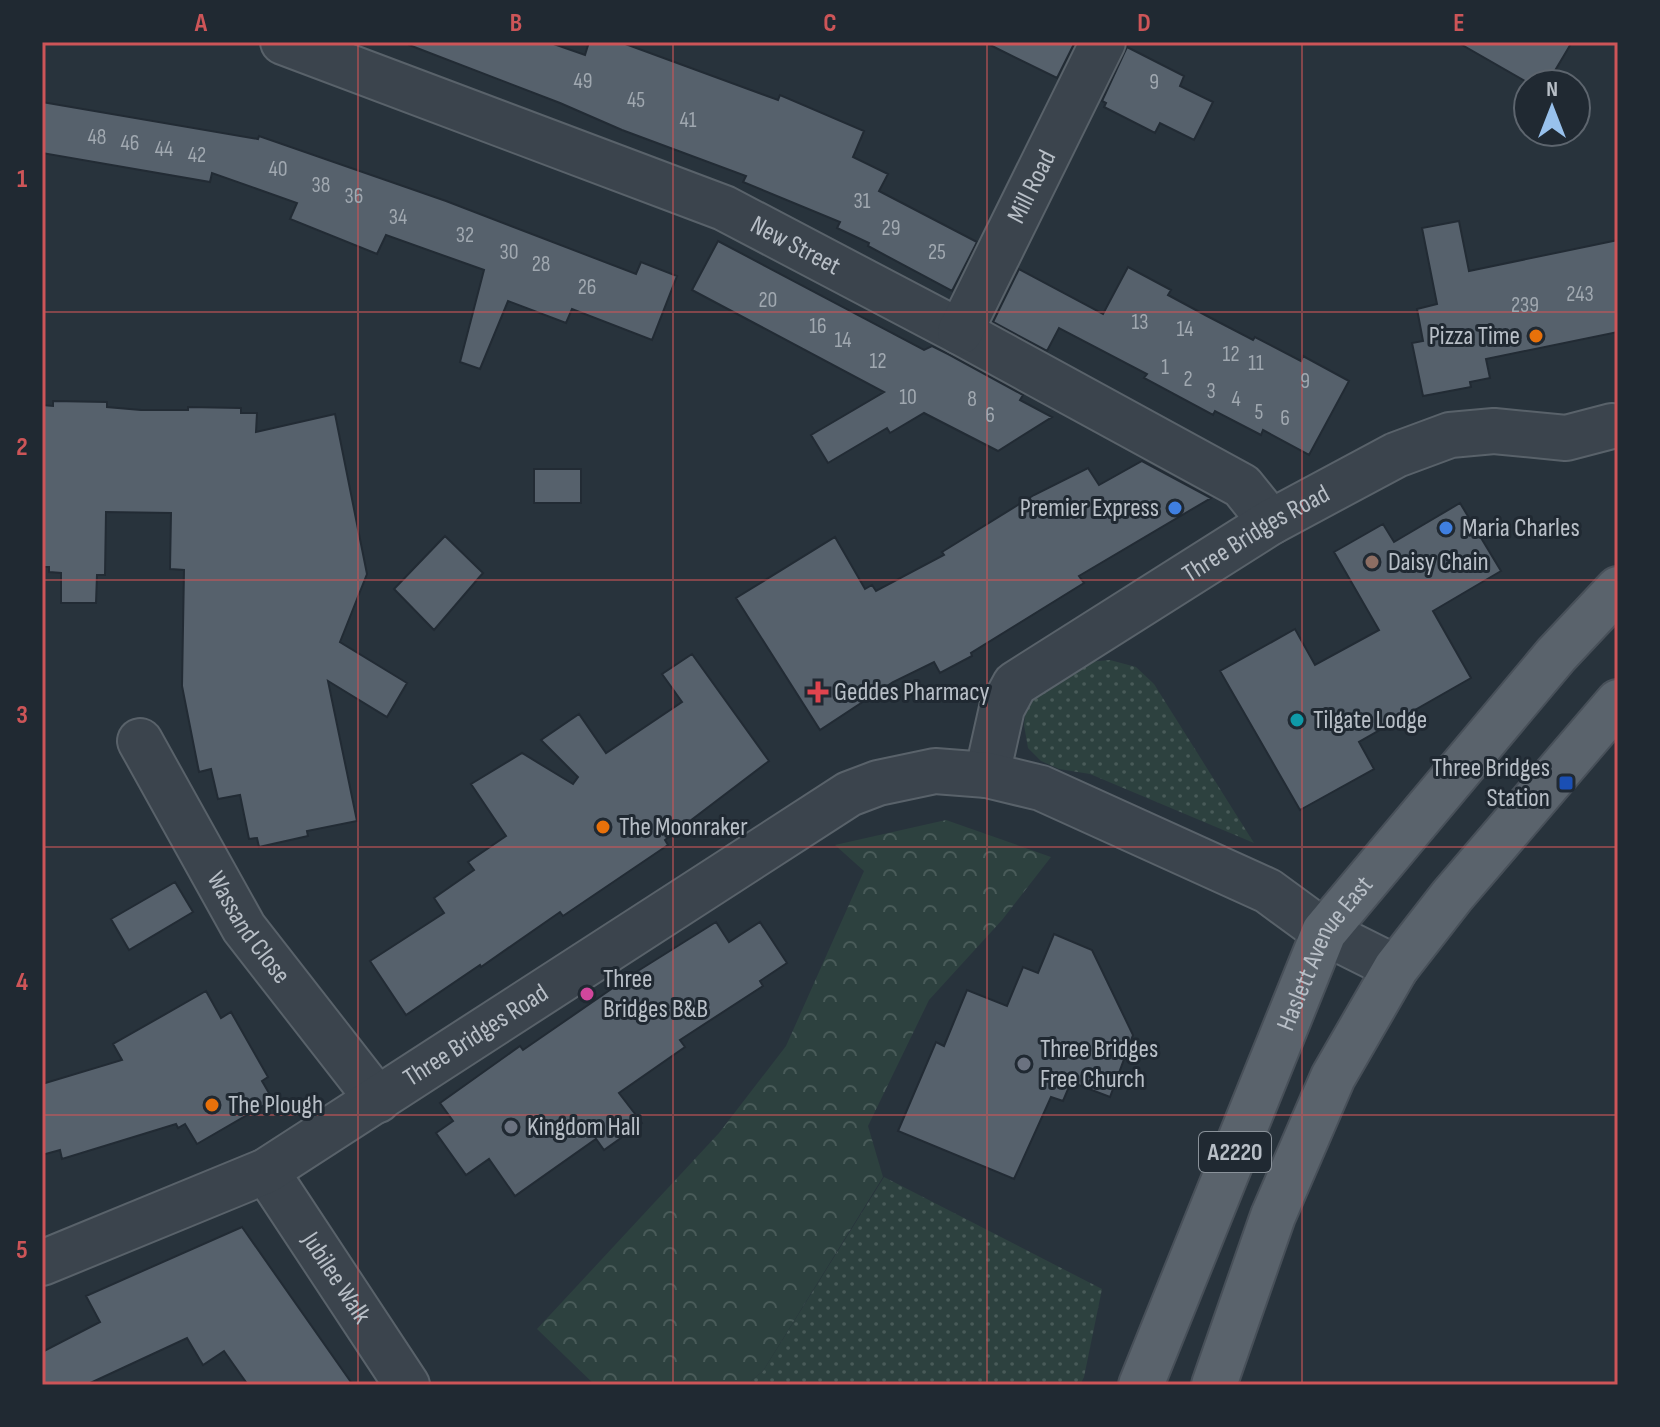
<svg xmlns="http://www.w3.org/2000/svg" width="1660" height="1427" viewBox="0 0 1660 1427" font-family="'Sofia Sans Condensed',sans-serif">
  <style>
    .grass { fill: url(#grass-dots) }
    .forest { fill: url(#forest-crowns) }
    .building { fill: #56616c; stroke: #222b34; stroke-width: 2 }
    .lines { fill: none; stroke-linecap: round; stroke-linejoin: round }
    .minor-casing { stroke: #59626a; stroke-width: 48 }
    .major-casing { stroke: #485059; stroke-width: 48 }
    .minor { stroke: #3b444d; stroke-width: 44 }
    .major { stroke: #5a636c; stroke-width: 44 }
    .grid { fill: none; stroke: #cd5558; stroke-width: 2; stroke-opacity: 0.55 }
    .food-dot { fill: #e8710a; stroke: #202932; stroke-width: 3 }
    .shop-dot { fill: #3f7fe0; stroke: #202932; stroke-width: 3 }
    .education-dot { fill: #8d6e63; stroke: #202932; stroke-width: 3 }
    .health-dot { fill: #e0444e; stroke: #202932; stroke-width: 3 }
    .culture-dot { fill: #0f9aa8; stroke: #202932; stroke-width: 3 }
    .transit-dot { fill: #1a4fb4; stroke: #202932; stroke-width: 3 }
    .hotel-dot { fill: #d1479c; stroke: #202932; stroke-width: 3 }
    .worship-dot { fill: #6b7280; stroke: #202932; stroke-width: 3 }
    .labels { text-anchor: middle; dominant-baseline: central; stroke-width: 6; stroke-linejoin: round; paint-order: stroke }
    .number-label { font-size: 22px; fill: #a0a8b0 }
    .shield { fill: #202932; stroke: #8a929a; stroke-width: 2 }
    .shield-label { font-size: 24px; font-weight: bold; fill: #b8bfc7 }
    .street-label { font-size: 26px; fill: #b8bfc7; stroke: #202932 }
    .poi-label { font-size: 26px; fill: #b8bfc7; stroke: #202932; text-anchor: start }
    .neatline { fill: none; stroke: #cd5558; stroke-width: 3 }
    .grid-label { font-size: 26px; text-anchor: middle; font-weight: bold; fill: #cd5558 }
  </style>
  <defs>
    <pattern id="grass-dots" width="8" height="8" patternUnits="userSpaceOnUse" patternTransform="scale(2)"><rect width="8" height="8" fill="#2d413f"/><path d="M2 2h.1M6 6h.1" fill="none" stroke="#495b59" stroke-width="1.8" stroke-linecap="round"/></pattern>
    <pattern id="forest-crowns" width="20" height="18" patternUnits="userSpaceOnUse" patternTransform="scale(2)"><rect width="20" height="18" fill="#2d413f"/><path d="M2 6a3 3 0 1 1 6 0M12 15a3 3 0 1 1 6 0" fill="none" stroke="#495b59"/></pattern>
  </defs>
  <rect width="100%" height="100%" fill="#28333c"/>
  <path class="grass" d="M1110,660L1136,667L1154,684L1254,843L1090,774L1059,769L1041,761L1028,748L1024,725L1026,707L1036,694L1087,662Z
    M884,1177L1102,1289L1084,1377L1080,1385H746L763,1371Z"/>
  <path class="forest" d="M946,820L1051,857L1002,920L929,1000L868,1126L883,1177L763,1371L746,1385H595L537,1329L719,1133L786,1046L864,871L835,845Z"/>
  <path class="building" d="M409,42H548L585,55L589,42H620L778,100L780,95L864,131L853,157L888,174L879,191L977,242L952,291L868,246L869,243L837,228L840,222L743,182L746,176L622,130L560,103L409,45Z
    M984,42H1075L1057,78Z
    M1457,42H1572L1547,84H1530Z
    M1127,47L1184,76L1180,86L1213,102L1194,140L1160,123L1155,133L1104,107L1106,103L1102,101Z
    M42,102L258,139L259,136L446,201L636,274L641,262L677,276L652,340L572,309L566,323L508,301L480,369L460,362L484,270L386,235L377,254L290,219L297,203L212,173L210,182L42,153Z
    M1459,221L1469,271L1618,240V332L1486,359L1490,378L1470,382L1471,387L1423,396L1412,343L1423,341L1417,309L1437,304L1422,228Z
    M718,241L924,350L932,346L948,354L1023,395L1020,400L1052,417L998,451L924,413L890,433L887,428L828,463L811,435L884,392L692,290Z
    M1128,267L1171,290L1168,295L1207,316L1253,340L1255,337L1301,361L1303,356L1349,381L1309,455L1263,430L1261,435L1215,411L1213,415L1144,378L1147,374L1059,328L1047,351L993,322L1019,269L1103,314Z
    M53,401L107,402V407L141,410H188V407L241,408V413H257L256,432L335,414L367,574L340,642L407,683L387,717L328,681L357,821L307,831L308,836L259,847L257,838L249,839L240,795L218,799L211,769L199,772L182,686L184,570L170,569L171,513L106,512L105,575H97L96,603H61V573L49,572V567H42V405L53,406Z
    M1142,461L1211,498L1079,576L1084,583L971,653L972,656L940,673L934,662L893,682L820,730L736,598L835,537L865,589L872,585L876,591L944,555L942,552L1034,495L1088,468L1099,485Z
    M534,469H581V503H534Z
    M1460,503L1501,571L1433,611L1471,678L1359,742L1374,769L1300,810L1220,671L1295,629L1315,665L1379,630L1334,552L1383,524L1394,542Z
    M445,536L483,573L434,630L394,589Z
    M692,654L769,761L665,840L668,845L563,916L560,912L481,967L480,965L406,1015L370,961L444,913L434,898L474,870L468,862L506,836L471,784L522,753L573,784L578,777L541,740L579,714L606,753L682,702L662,674Z
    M175,882L193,912L129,950L111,919Z
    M716,922L729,942L760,922L787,963L760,981L763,986L680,1040L685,1047L619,1093L642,1123L604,1150L596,1139L515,1196L489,1159L466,1175L436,1133L453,1121L440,1103L520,1046L523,1050L633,974Z
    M1054,934L1092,950L1133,1035L1110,1097L1071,1082L1063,1101L1051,1097L1014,1179L898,1131L936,1042L944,1046L967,990L1007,1006L1023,967L1038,973Z
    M206,991L221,1018L231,1012L268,1077L262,1081L273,1100L197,1144L185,1124L178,1128L176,1124L62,1159L60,1150L42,1155V1084L122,1060L113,1044Z
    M242,1227L353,1385H248L224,1351L203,1365L187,1338L86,1385H42V1352L100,1322L86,1296Z"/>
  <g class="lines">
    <defs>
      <g id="minor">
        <path id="s1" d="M283,42L724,208L960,332L1242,486L1271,522"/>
        <path id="s2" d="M960,332L1103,42"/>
        <path id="s3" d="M140,741L244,928L378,1100"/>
        <path id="s4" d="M987,775L1002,708L1015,684L1271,522L1396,455L1450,435L1494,431L1566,438L1612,426"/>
        <path id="s5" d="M266,1171L407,1385"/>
        <path id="s6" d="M42,1263L266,1171L849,794L878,783L935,771L987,775L1041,788L1268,891L1324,932L1396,968"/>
      </g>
      <g id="major">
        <path id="s7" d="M1141,1385L1324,932L1556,655L1618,589"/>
        <path d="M1214,1385L1273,1216L1333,1077L1396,968L1452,896L1618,702"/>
      </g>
    </defs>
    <use href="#minor" class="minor-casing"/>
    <use href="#major" class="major-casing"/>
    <use href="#minor" class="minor"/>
    <use href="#major" class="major"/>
  </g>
  <path class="grid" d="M358,42V1385M673,42V1385M987,42V1385M1302,42V1385M42,312H1618M42,580H1618M42,847H1618M42,1115H1618"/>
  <g class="food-dot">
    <circle cx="1536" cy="336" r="8"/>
    <circle cx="603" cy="827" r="8"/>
    <circle cx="212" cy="1105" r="8"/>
  </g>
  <g class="shop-dot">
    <circle cx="1175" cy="508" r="8"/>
    <circle cx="1446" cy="528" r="8"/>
  </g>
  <circle class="education-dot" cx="1372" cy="562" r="8"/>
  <path class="health-dot" d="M814 680h8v8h8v8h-8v8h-8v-8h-8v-8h8z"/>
  <circle class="culture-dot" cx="1297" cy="720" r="8"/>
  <rect class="transit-dot" x="1558" y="775" width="16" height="16" rx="4"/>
  <circle class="hotel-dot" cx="587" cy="994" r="8"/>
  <g class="worship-dot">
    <circle cx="1024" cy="1064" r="8"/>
    <circle cx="511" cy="1127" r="8"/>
  </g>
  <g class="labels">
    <g class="number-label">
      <text x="583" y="81">49</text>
      <text x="1154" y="82">9</text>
      <text x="636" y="100">45</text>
      <text x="688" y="120">41</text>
      <text x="97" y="137">48</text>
      <text x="130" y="143">46</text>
      <text x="164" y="149">44</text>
      <text x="197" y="155">42</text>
      <text x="278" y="169">40</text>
      <text x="321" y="185">38</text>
      <text x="354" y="196">36</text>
      <text x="862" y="201">31</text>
      <text x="398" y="217">34</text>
      <text x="891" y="228">29</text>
      <text x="465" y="235">32</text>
      <text x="509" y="252">30</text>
      <text x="937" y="252">25</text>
      <text x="541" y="264">28</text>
      <text x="587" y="287">26</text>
      <text x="1580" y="294">243</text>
      <text x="768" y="300">20</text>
      <text x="1525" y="305">239</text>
      <text x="1140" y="322">13</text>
      <text x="818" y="326">16</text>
      <text x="1185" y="329">14</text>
      <text x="843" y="340">14</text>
      <text x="1231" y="354">12</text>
      <text x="878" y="361">12</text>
      <text x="1256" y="363">11</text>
      <text x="1165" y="367">1</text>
      <text x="1188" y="379">2</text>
      <text x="1305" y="381">9</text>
      <text x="1211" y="391">3</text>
      <text x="908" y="397">10</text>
      <text x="972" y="399">8</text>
      <text x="1236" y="399">4</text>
      <text x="1259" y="412">5</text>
      <text x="990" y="415">6</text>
      <text x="1285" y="418">6</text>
    </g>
    <rect class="shield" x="1199" y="1132" width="72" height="40" rx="6"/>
    <g class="shield-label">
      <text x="1235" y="1152">A2220</text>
    </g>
    <g class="street-label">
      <text stroke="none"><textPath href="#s2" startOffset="162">Mill Road</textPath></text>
      <text stroke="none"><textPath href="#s1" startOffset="552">New Street</textPath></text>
      <text stroke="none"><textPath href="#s4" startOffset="380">Three Bridges Road</textPath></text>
      <text stroke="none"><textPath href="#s3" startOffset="216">Wassand Close</textPath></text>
      <text stroke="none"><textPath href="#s7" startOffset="470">Haslett Avenue East</textPath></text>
      <text stroke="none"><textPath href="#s6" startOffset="492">Three Bridges Road</textPath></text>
      <text stroke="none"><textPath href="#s5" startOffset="128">Jubilee Walk</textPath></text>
    </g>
    <g class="poi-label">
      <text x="1520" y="336" text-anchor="end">Pizza Time</text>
      <text x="1159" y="508" text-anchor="end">Premier Express</text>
      <text x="1462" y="528">Maria Charles</text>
      <text x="1388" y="562">Daisy Chain</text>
      <text x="834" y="692">Geddes Pharmacy</text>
      <text x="1313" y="720">Tilgate Lodge</text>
      <text x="1550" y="768" text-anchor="end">Three Bridges<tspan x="1550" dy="30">Station</tspan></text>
      <text x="619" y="827">The Moonraker</text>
      <text x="603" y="979">Three<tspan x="603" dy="30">Bridges B&amp;B</tspan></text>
      <text x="1040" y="1049">Three Bridges<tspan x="1040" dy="30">Free Church</tspan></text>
      <text x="228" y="1105">The Plough</text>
      <text x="527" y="1127">Kingdom Hall</text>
    </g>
  </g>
  <rect width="1660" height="1427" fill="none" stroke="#202932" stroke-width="88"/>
  <g transform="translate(1552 108)"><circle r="38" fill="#202932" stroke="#5d656e" stroke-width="2"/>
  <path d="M0-6L14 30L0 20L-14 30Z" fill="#98c1ec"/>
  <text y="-12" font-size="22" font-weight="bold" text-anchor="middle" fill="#b8bfc7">N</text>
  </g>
  <rect x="44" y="44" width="1572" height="1339" class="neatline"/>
  <g class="grid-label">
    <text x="201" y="31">A</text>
    <text x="516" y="31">B</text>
    <text x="830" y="31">C</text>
    <text x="1144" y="31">D</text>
    <text x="1459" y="31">E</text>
    <text x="22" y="187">1</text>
    <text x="22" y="455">2</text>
    <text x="22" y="723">3</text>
    <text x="22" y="990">4</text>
    <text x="22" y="1258">5</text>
  </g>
</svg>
